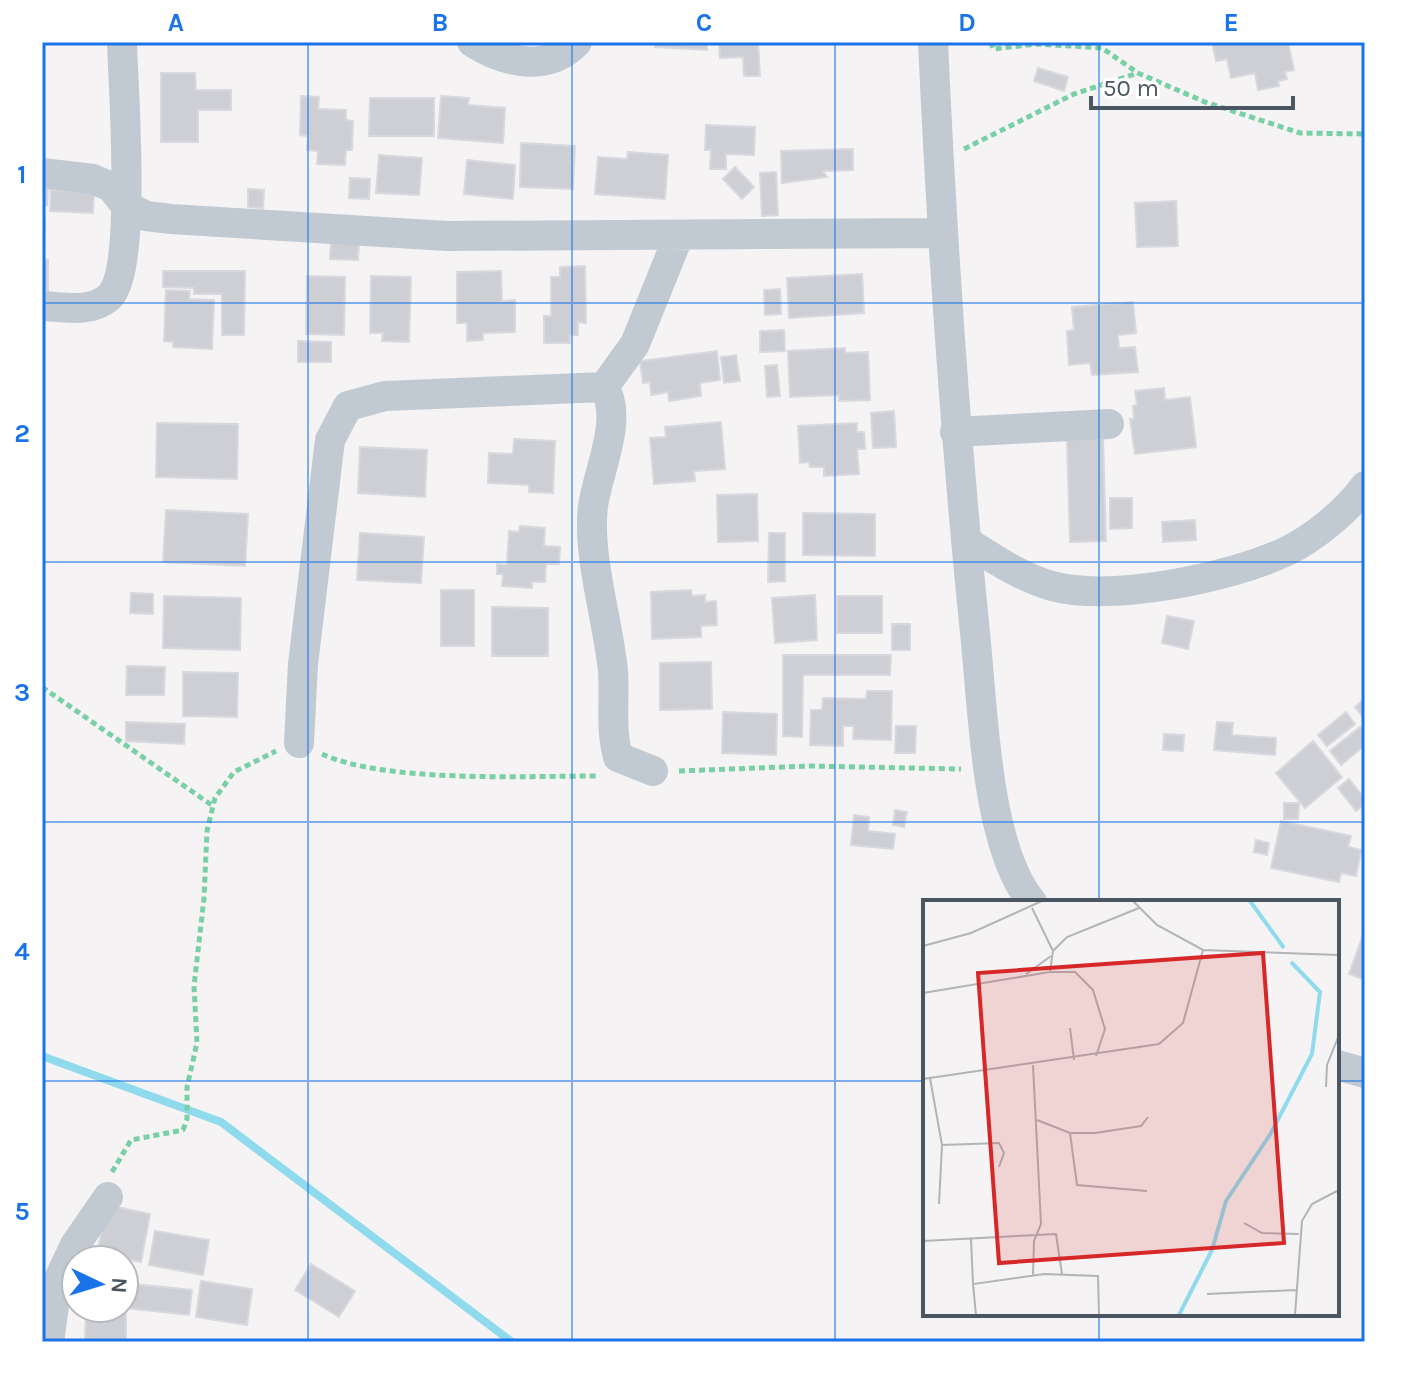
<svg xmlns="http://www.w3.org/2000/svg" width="1407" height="1384" viewBox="0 0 1407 1384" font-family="Karla,sans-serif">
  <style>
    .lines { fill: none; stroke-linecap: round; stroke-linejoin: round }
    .stream { stroke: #90daee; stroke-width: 8 }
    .building { fill: #cdcfd5; stroke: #d7d9de; stroke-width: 2 }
    .path { stroke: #7ad0a6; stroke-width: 5; stroke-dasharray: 6 4; stroke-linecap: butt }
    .minor { stroke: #c1cad2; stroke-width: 30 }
    .grid { fill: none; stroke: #1a73e8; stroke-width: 2; stroke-opacity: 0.55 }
    .inset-river { fill: none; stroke: #90daee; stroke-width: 4 }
    .inset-road { fill: none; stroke: #b1b4b9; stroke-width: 2 }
    .view { fill: #d62828; fill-opacity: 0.15; stroke: #d62828; stroke-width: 4 }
    .inset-edge { fill: none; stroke: #4a5661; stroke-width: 4 }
    .neatline { fill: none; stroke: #1a73e8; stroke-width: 3 }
    .grid-label { font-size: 26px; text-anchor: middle; font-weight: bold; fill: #1a73e8 }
  </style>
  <rect width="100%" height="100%" fill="#f5f3f3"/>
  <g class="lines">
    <path class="stream" d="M42,1056L221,1122L512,1342"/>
  </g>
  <path class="building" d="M655,42H707V50L655,47Z
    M758,42L760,76H744L743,57L720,58L719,43Z
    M1212,42H1257L1258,45L1288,42L1294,70L1285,72L1287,79L1278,81L1279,86L1258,90L1255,73L1231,78L1227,59L1216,61Z
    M1038,68L1068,77L1064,91L1034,81Z
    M161,73H195L196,90H231V110H198V142H161Z
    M301,96L319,97L318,109L346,110V120L353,121L352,150H346L345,165L317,164L318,151L307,150L308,136L300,135Z
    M441,96L469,98L468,105L505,108L503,143L438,138Z
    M370,98H434V136H369Z
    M706,125L755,127L754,155L726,154V169H710L711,150H705Z
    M521,143L575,146L573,189L520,187Z
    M853,149V170L823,171L827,177L782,183L781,151Z
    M628,152L668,155L665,199L595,194L598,157L627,159Z
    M379,155L422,158L419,195L376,193Z
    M467,160L515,165L513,199L464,194Z
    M735,167L754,187L742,199L723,179Z
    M776,172L778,215L762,216L760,173Z
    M350,178L370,179L369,199L349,198Z
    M42,189H48L47,205H42Z
    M248,189L264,190L263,208L248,207Z
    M51,190L94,192L93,213L50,211Z
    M1176,201L1178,246L1137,247L1135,203Z
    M42,220H45L44,250H42Z
    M331,242L359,243L358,260L330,259Z
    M42,260H48V291H42Z
    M585,266L586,323L578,322V335H570V343H544V316H551V277H560V267Z
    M163,271H245L244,335H222V294H194V288L163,287Z
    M501,271L502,301L515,300V332L483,333V340L467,341V323H457V272Z
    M862,274L864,313L789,318L787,278Z
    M307,276L345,277L344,335L306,334Z
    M371,276L411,277L409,342L382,341L383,333H370Z
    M780,289L781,314L765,315L764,290Z
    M166,290L190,291L189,299L214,300L212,349L173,347V342L164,341Z
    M1133,302L1136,333L1118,335L1119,348L1135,347L1138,372L1092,375L1090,363L1069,365L1067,331L1074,330L1072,307Z
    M784,330L785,351L760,352V331Z
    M298,341L331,342V362H298Z
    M845,348V353L868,352L870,400L839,401V395L790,397L788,351Z
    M717,351L720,380L700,383L701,396L669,401L668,392L651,395L650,382L643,383L640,361Z
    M736,355L740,381L724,383L721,357Z
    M777,365L780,396L767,397L765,366Z
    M1164,388L1165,400L1190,397L1196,447L1135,454L1130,419H1134L1133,406L1137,405L1135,391Z
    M894,411L896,447L873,448L871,413Z
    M721,422L725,469L694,471L695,481L654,484L650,438L666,437L665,427Z
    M157,423L238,424L237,479L156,477Z
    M857,423V432H864L865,449H857L859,474L824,476V467H810L809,462L800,463L798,426Z
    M514,439L555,441L553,493L529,492V485L488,483L489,453L513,454Z
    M1103,439L1106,541L1070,542L1067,440Z
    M360,447L427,450L425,497L358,493Z
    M757,494L758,541L718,542L717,495Z
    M1110,498H1132V528L1110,529Z
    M166,510L248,514L245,566L163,562Z
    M803,513L875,514V556L803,555Z
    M1195,520L1196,540L1163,542L1162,522Z
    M520,526L545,528L544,546L560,547L559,564H546L545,582H532V588L502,586L503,574H497V564L507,565L509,531L519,532Z
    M360,533L424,537L421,583L357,580Z
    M769,533H785V581L768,582Z
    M441,590H474V646H441Z
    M691,590L692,596L705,595V602L716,601L717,625L701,626V637L652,639L651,592Z
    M131,593L153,594V614L130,613Z
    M815,595L817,640L775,643L772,598Z
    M164,596L241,598L240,650L163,648Z
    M837,596H882V633H837Z
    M492,607L548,608V656H492Z
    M1167,616L1194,621L1188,649L1162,643Z
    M892,624H910V650H892Z
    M783,655H891L890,675H803L802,737L783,736Z
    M711,662L712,709L660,710V663Z
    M127,666L165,667L164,695H126Z
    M183,672L238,673L237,717L183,716Z
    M867,691H892L891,740L853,739L854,726H843V746L810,745L811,710H822L823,698L866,699Z
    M1365,698V719L1355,707Z
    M723,712L777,714L776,755L722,753Z
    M1346,712L1355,724L1327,746L1318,735Z
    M126,722L185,724L184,744L126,741Z
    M1217,722L1233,723L1232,735L1276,738L1275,755L1214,750Z
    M896,726H916L915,753H895Z
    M1360,727L1365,733V745L1341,765L1330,751Z
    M1164,734L1184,735L1183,751L1163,750Z
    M1313,741L1342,777L1305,808L1276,773Z
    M1349,779L1365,799V804L1356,811L1338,788Z
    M1284,803H1299L1298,819H1284Z
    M895,810L907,812L904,827L893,825Z
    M854,815L869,817L868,831L895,834L893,849L851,845Z
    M1281,821L1351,836L1348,847L1361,850L1356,876L1341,873L1339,882L1271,868Z
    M1256,840L1269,843L1267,855L1254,852Z
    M1365,929V980L1349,974Z
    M107,1205L150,1214L141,1262L97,1253Z
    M155,1231L209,1240L203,1275L149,1265Z
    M311,1264L355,1291L339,1317L295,1290Z
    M201,1281L252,1289L247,1325L196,1317Z
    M124,1283L192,1290L189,1315L126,1308Z
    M86,1311L126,1312V1342H85Z"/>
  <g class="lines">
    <path class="path" d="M991,42L993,49L1037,44L1102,48L1138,73L1205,102L1300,133L1365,134
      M964,149L1074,94L1138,73
      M42,687L213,806
      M322,754C385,783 525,776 598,776
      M679,771L810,766L961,769
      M112,1172L131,1140L183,1130L187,1119V1087L197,1043L194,986L204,898L207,831L215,798L234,772L276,751"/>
    <path class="minor" d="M472,42C504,63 548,73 577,42
      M933,42C942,239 955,436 975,633C983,705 985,846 1032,902
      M42,173L93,179L111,187L126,206L146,216L171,219L447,236L942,233
      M42,306C63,307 90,313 108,298C138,274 123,87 122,42
      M955,432L1109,424
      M966,541C993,558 1020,577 1052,586C1112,602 1229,578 1285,552C1313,539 1347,511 1365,486
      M299,743L303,664L330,440L348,406L385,396L604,387
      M653,771L618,757C610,728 615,700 613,671C608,620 587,556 593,506C598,471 624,418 604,387L635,344L679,235
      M1337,1065L1365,1073
      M49,1342L57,1283L75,1245L108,1197"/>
  </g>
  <path class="grid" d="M308,42V1342M572,42V1342M835,42V1342M1099,42V902M42,303H1365M42,562H1365M42,822H1365M42,1081H925M1337,1081H1365M1099,1314V1342"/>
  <g transform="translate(923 900)">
    <rect width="416" height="416" fill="#f5f3f3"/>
    <path class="inset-river" d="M327,1L361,48M256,415L289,350L303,301L348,233L389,154L397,92L368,62"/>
    <path class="inset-road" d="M210,1L234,25L280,50L416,55M0,46L48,33L119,1M130,51L144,37L216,8M127,72H152L170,90L182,129L173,156M103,74L128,56M0,93L127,72L130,51L109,8M147,128L151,160M7,178L19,245L16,304M0,179L236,144L260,123L280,50M403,187L404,165L416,135M114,220L147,233H172L218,226L225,217M147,233L154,285L224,291M19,245L76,243L81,253L76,267M321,323L339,333L376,334M48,339L50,384M0,341L133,334L139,374M110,376L111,341L118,324L110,165M284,394L373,390M53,415L50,384L121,374L175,376L176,415M372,415L379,321L389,304L416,290"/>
    <path class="view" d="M340,53L361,343L76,363L55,73Z"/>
    <rect width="416" height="416" class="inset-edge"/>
  </g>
  <rect width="1407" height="1384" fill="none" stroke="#ffffff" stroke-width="88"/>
  <g transform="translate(100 1284) rotate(94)"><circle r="38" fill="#ffffff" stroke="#b7bbc0" stroke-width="2"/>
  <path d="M0-6L14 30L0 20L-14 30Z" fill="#1a73e8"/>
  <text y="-12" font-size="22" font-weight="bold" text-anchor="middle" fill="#4a5661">N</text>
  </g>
  <path d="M1091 96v12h202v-12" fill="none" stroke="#4a5661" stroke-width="4"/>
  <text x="1103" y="96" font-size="24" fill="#4a5661" stroke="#ffffff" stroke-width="6" paint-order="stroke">50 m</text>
  <rect x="44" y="44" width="1319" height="1296" class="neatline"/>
  <g class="grid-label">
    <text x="176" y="31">A</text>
    <text x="440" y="31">B</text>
    <text x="704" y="31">C</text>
    <text x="967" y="31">D</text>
    <text x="1231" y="31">E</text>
    <text x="22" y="183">1</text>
    <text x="22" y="442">2</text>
    <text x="22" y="701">3</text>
    <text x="22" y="960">4</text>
    <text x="22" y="1220">5</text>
  </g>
</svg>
